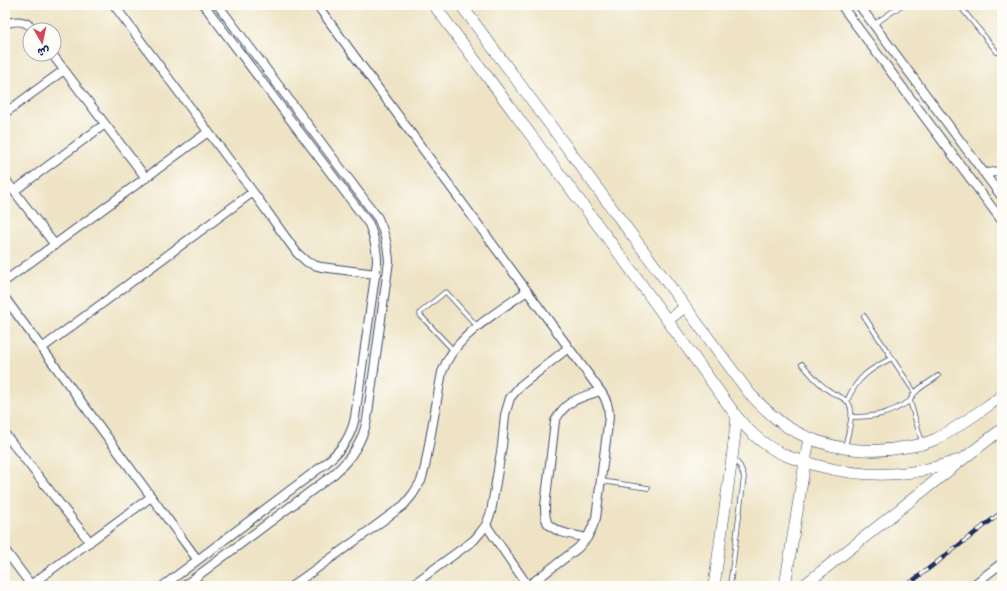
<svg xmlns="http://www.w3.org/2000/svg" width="1007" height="591" viewBox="0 0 1007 591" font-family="'Patrick Hand','Playpen Sans Arabic',sans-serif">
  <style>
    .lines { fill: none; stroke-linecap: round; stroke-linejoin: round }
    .lane-casing { stroke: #3b4a6d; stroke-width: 5.5 }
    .street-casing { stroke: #3b4a6d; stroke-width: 10 }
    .secondary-casing { stroke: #3b4a6d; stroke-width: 12 }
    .lane { stroke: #fff; stroke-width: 4 }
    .street { stroke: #fff; stroke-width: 8 }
    .secondary { stroke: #fff; stroke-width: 11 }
    .rail-casing { stroke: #1b2f5e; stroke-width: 4.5 }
    .rail { stroke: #fdfcf7; stroke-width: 3; stroke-dasharray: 9; stroke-linecap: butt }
  </style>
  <rect width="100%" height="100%" fill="#fdfcf7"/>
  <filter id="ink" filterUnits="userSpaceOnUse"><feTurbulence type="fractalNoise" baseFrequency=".025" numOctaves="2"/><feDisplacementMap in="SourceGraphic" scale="8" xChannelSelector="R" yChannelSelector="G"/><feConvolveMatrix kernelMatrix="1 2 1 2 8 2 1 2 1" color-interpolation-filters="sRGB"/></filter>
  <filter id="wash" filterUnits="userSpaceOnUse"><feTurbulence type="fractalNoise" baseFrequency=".012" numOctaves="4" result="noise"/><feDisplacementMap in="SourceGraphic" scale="16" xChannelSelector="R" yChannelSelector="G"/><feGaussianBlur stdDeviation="0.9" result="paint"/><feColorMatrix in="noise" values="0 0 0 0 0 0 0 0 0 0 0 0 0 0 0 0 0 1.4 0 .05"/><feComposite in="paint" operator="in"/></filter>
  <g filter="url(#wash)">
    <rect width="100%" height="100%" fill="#eee3c4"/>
  </g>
  <g filter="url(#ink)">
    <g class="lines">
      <defs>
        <path id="lane" d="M959,5L997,52
          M873,25L902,5
          M864,316L915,393
          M453,350L421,316L420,314L421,312L444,293L446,292L477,326
          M802,364C811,374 819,385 831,392C839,397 850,399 851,410C853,419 847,437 845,447
          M847,401C857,377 870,369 892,358
          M851,417C876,417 889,414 910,401
          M922,442L910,401C914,389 929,383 938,376
          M601,481L648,488
          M730,586L744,477L740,466L733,458"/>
        <path id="street" d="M114,5L253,192L297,253L307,262L314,265L321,267L376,274
          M317,5L602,393C607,401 609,408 609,417L596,518L592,528L587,538L578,548L528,586L486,525
          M841,5L1002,221
          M859,5L1002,197
          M5,24C15,20 27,20 34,30
          M52,54L146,178
          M5,113L64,70
          M983,172L990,173L1002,170
          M5,179L55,245
          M14,191L105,124
          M5,281L208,132
          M5,298L197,559
          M42,348L253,192
          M5,434L90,542
          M587,538C576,535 553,533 547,522C545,517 545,511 545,506L555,421C566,400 579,398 600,391
          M5,550L31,585
          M29,586L151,497
          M163,586L325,464C341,450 351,438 355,417L377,262C377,248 374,237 369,224L204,5
          M184,586L334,474C351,459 362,443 367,420L389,261C388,245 385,233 378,218L218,5
          M292,586L355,541L404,505L413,494L421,481L425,467L442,372C444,369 445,364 447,361C461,333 502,309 527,291
          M411,586L474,540L480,533L486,525L491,512L502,446L505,415L510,398L520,386L568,348
          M972,586L1002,563"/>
        <path id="secondary" d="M434,5L626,263L737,417C750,433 767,448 787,456C797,460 808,463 819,466C850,474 880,477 912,472C928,470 947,464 963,459
          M461,5L750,394C762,406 774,419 789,428C825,449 866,455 906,447C916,446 927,443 936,439C959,427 980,411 1002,396
          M668,320L685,307
          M714,586L732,458L737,417
          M785,586L809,438
          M803,586L963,459L1002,429"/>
      </defs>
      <use href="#lane" class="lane-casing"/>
      <use href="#street" class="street-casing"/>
      <use href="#secondary" class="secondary-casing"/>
      <use href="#lane" class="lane"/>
      <use href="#street" class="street"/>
      <use href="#secondary" class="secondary"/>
      <defs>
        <path id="rail" d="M906,586L1002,512"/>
      </defs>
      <use href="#rail" class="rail-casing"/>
      <use href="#rail" class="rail"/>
    </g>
  </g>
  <rect width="1007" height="591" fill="none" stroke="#fdfcf7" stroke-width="20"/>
  <g transform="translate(42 42) rotate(171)"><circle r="19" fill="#fdfcf7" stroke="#a3aaba"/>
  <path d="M0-3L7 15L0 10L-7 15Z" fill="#d1495b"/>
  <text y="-6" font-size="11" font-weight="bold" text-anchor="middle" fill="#1b2f5e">ش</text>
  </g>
</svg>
